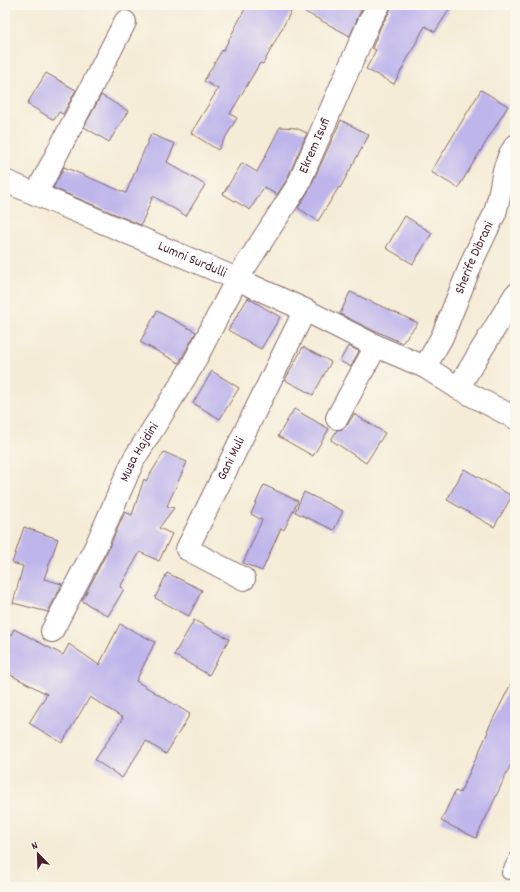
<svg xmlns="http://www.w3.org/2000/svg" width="520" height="892" viewBox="0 0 520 892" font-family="Dekko,sans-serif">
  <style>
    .building { fill: #beb5eb }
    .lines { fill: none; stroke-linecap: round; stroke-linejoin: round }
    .service-casing { stroke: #866767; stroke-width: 14 }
    .minor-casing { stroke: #866767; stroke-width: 24 }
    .tertiary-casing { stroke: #866767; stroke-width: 24 }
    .service { stroke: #fff; stroke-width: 12 }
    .minor { stroke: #fff; stroke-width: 22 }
    .tertiary { stroke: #fff; stroke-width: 22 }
    .labels { text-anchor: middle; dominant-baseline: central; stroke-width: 3.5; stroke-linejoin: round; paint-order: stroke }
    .street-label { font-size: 14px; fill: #4a1f2b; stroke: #fbf7ec }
  </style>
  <rect width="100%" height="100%" fill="#fbf7ec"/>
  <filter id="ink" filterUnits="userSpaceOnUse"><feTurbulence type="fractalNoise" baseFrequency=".025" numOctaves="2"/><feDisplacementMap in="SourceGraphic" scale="8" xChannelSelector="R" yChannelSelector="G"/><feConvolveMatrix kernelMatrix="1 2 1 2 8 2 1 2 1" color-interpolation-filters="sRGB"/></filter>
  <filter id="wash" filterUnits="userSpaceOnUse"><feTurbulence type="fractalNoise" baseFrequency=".012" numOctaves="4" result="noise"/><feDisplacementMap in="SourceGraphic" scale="16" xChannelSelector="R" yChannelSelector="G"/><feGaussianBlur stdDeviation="0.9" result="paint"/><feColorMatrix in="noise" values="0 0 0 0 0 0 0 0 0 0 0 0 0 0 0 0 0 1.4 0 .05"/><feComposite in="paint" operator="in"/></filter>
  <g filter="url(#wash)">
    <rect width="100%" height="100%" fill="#f5ecd7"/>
    <g id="blocks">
      <path class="building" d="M247,5H364L359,15L350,36L294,6L263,64L260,63L230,114L237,118L218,150L191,133L218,89L204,81L222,50L223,51Z
        M391,5H452L435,32L425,26L394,84L366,69L376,50L372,48L381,26L390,11Z
        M46,73L76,90L63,114L59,112L54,120L27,104Z
        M481,90L508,106L458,188L431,172Z
        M101,95L128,111L109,142L84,127Z
        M341,120L369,135L340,188L339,187L318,221L298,208L309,190Z
        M280,127L296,128L307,133L287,179L277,195L264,187L250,210L223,194L242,163L257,172Z
        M151,134L175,144L167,162L205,185L186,216L153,196L141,225L53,188L64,167L126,193Z
        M405,216L432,233L413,264L386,248Z
        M350,292L418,323L402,343L376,331V332L340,314Z
        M248,298L280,317L261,349L228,330Z
        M157,311L196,332L179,363L140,342Z
        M348,346L359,351L351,367L340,361Z
        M303,347L331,362L313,395L285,380Z
        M212,371L239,388L220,419L193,403Z
        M294,409L329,429L313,456L278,436Z
        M354,414L385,433L366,463L331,440L337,430L343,429L348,424Z
        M164,452L187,462L167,506L174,508L159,528L172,534L159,561L140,552L120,587L124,589L108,616L82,601L107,552L125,512L132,515L144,479L146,481Z
        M464,469L512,496L494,527L447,500Z
        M264,485L298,501L284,530L281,528L262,571L243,563L262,520L251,514Z
        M304,492L343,511L334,530L295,512Z
        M24,527L58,539L44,579L62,584L48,612L13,603L23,566L12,563Z
        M167,573L202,590L189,616L155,598Z
        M194,620L229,639L209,675L174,655Z
        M120,624L155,642L136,681L190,714L166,754L146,741L122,778L95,760L123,718L90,697L62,743L29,723L47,694L5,672V646L14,629L63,655L69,644L99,665Z
        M515,676V755L493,803L476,838L441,821L455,791L460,793L488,732L487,731Z"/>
    </g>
  </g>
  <g filter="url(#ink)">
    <use href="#blocks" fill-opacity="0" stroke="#866767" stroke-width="1"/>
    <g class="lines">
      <defs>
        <path id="service" d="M508,873L515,859"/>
        <g id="minor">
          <path d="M36,194L125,22"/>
          <path id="s1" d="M425,367L442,337L474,257L495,213L499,197L501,186L504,170L510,154L515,146"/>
          <path d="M458,388L515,295"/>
          <path d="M337,418L376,346"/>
          <path id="s2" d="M244,579L187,549L305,310"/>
          <path id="s3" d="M52,631L96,546L134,459L191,368L237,279L298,185L370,20L379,5"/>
        </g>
        <g id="tertiary">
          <path id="s4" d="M5,181L237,279L305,310L376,346L425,367L458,388L515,418"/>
        </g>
      </defs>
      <use href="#service" class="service-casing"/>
      <use href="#minor" class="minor-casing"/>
      <use href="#tertiary" class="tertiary-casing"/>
      <use href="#service" class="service"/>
      <use href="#minor" class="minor"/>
      <use href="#tertiary" class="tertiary"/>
    </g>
  </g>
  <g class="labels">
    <g class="street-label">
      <text stroke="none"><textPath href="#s3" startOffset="553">Ekrem Isufi</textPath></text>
      <text stroke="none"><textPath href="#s1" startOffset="120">Sherife Dibrani</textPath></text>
      <text stroke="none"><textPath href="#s4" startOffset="203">Lumni Surdulli</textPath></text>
      <text stroke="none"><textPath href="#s3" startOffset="199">Musa Hajdini</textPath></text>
      <text stroke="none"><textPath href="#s2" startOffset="165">Gani Muli</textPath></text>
    </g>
  </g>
  <rect width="520" height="892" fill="none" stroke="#fbf7ec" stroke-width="20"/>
  <g transform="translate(38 854) rotate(337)" stroke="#fbf7ec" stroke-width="3" paint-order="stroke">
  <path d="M0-3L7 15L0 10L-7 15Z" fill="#4a1f2b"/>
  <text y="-6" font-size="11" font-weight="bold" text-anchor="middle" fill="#4a1f2b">N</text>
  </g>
</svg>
